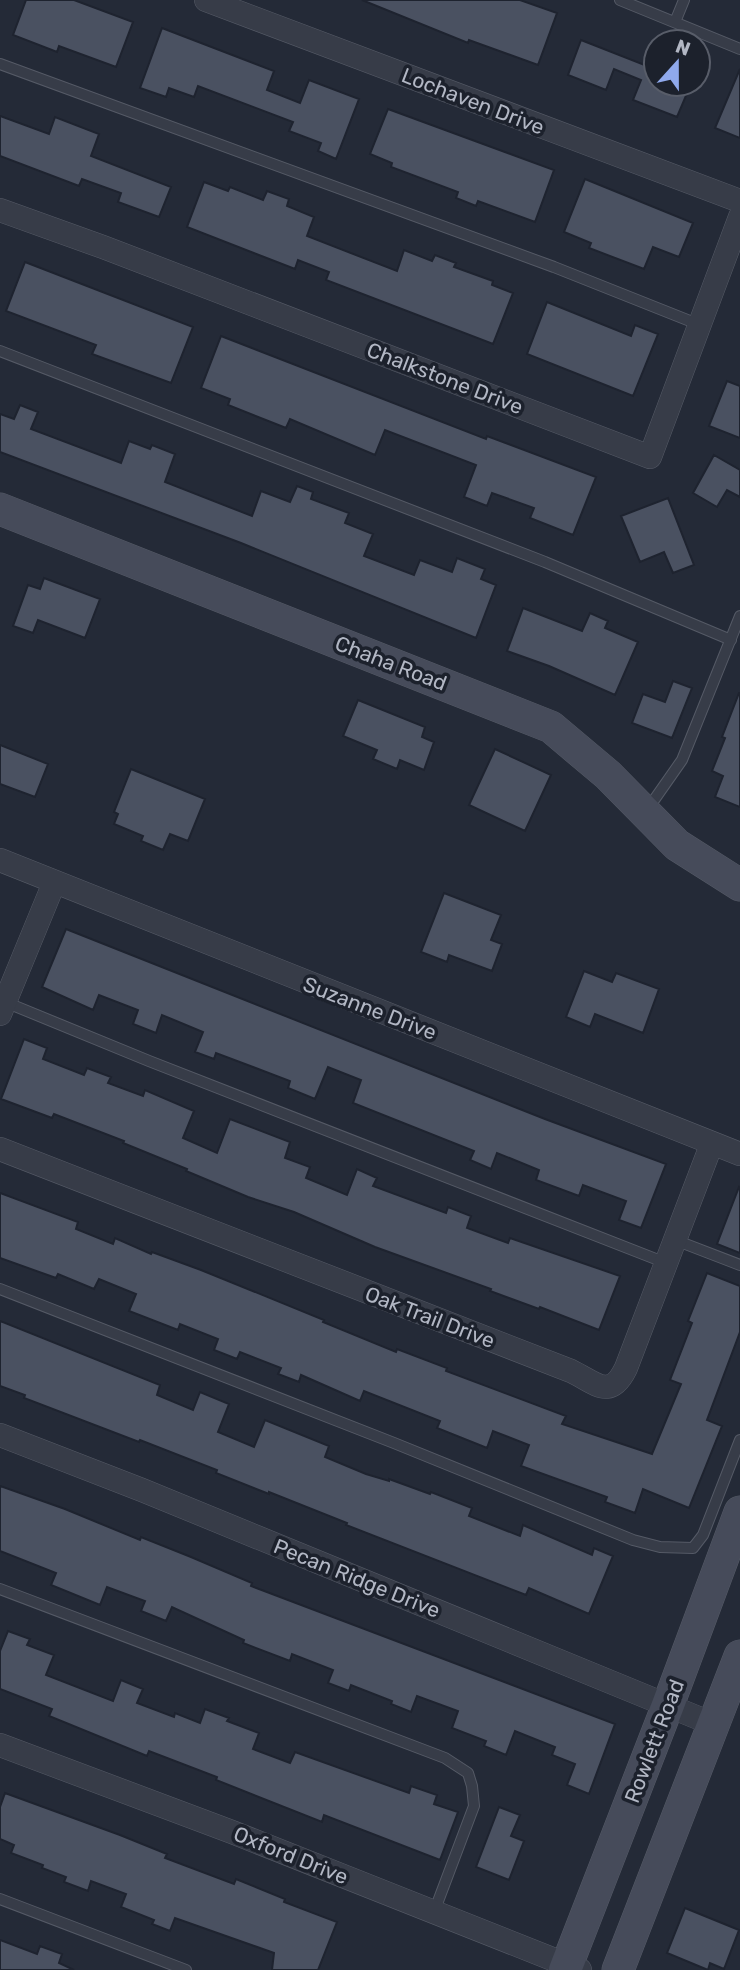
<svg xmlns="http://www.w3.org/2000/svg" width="740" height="1970" viewBox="0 0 740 1970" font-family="Rubik,sans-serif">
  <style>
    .building { fill: #4a5161; stroke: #1e232f; stroke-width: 2 }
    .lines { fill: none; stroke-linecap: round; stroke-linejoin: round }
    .lane-casing { stroke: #555a66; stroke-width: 12 }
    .street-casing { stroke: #555a66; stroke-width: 24 }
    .secondary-casing { stroke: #555a66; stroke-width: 33 }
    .lane { stroke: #373c48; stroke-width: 10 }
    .street { stroke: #373c48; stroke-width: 23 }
    .secondary { stroke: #464b5a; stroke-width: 32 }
    .labels { text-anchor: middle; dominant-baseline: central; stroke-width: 7; stroke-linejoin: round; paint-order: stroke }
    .street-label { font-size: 21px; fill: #b2b7c4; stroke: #1c212c }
  </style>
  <rect width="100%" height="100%" fill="#242a37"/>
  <path class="building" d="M26,0H74L133,22L116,67L59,46L57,52L13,35Z
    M362,0H520L557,13L538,65L469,40L468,43Z
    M162,28L274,71L267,90L300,103L309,80L359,99L336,159L318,151L321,143L289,131L293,122L198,86L194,97L169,88L166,97L140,88Z
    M581,40L647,66L656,45V84H691L677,117L633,100L641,80L614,69L606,90L568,75Z
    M740,69V138L715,128Z
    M388,109L554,170L535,222L478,201L476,206L456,198L458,192L391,167L392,163L370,154Z
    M0,116L49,134L55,117L99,134L91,156L171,187L159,217L118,202L121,193L82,179L79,186L0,156Z
    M585,179L693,223L679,257L653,247L644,269L589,248L591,243L564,232Z
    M204,182L228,191L230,187L263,200L267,191L289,199L287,206L314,217L307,236L397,271L404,250L432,261L435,255L456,263L454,267L493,281L492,285L513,293L493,344L326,280L329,272L298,260L295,269L187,227Z
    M25,262L193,327L171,383L92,354L96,345L6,311Z
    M547,302L631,336L635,325L658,334L633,396L527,354Z
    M221,336L486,439L487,436L596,477L573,535L530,518L534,508L492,493L487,506L464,497L476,465L385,430L375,455L290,419L286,428L228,405L230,399L201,388Z
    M727,381L740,386V438L709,426Z
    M20,405L38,412L31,429L121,463L129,441L150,449L152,445L175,454L165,482L252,516L261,491L290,502L297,486L313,492L311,499L349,513L345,523L373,534L364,556L414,575L420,560L452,572L457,558L485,569L481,579L496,585L476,638L241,543L0,452V414L14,419Z
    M714,455L740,470V497L727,490L717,507L693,493Z
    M668,498L694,565L673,573L664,552L640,562L621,516Z
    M44,578L100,599L85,638L38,620L33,633L13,626L28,585L40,589Z
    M523,608L582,631L590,613L608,621L605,628L638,642L615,695L549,666L507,651Z
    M673,681L692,688L672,738L632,723L643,694L665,702Z
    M739,693H740V807L715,797L723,776L712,771L725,738L722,737Z
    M358,700L425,727L422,737L434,742L424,770L400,760L397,769L373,759L377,750L343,736Z
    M0,745L48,764L35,797L0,784Z
    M495,749L551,775L525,831L469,805Z
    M131,769L205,799L188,841L170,834L163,850L141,841L143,836L114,824L118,814L114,812Z
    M444,893L501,915L491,940L502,944L492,971L449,955L447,962L421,952Z
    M66,929L545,1119L666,1164L641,1228L619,1220L626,1201L583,1185L579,1196L536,1180L539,1170L497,1153L491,1169L470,1160L474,1151L353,1103L361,1080L328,1067L315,1099L288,1088L290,1081L216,1053L214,1059L195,1052L203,1032L162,1015L156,1033L133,1024L138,1010L99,995L93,1010L42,987Z
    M584,971L612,982L616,973L659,989L643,1033L595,1014L590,1027L566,1017Z
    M24,1039L47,1048L43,1059L84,1075L87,1068L111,1077L108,1083L143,1096L145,1090L194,1111L183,1138L217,1153L230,1119L290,1142L285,1158L310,1167L306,1178L347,1195L357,1169L377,1178L373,1186L446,1213L448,1207L471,1216L467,1228L508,1243L510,1238L620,1276L599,1330L540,1307L539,1309L490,1291L491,1289L375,1247L294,1212L248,1197L186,1171L187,1169L123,1143L124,1141L54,1114L52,1118L1,1099Z
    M739,1187L740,1188V1253L717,1244Z
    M0,1193L78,1222L76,1229L113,1244L115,1238L151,1254L152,1252L201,1270L324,1320L323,1322L396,1352L397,1349L447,1368L446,1371L566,1416L562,1424L652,1454L681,1384L670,1380L692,1323L688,1321L707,1273L740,1286V1332L707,1420L722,1426L689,1508L643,1489L635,1513L605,1502L607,1497L521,1466L529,1445L493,1431L487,1448L437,1428L440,1421L364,1391L360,1401L301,1375L299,1382L278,1374L281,1368L240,1352L237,1359L214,1350L218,1339L180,1324L178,1330L129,1311L136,1294L99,1279L94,1289L58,1274L56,1278L0,1258Z
    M0,1321L160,1385L157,1395L193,1410L200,1392L229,1404L218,1432L254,1447L265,1420L329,1446L325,1457L366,1474L389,1481V1479L430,1494L431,1492L472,1508L469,1516L520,1536L523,1525L592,1555L594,1548L613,1556L589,1614L529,1588L526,1595L346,1525L347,1523L269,1492V1494L216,1473L217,1470L140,1440L139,1442L24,1398L25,1395L0,1386Z
    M0,1486L65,1509L140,1540L141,1537L191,1557L252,1583L251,1586L615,1724L589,1794L567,1785L575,1764L552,1755L555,1747L515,1731L506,1755L484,1746L486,1741L452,1728L458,1711L417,1696L411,1712L391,1704L392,1701L351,1685L349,1691L328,1683L333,1670L292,1654L290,1661L243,1643L244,1640L172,1607L166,1621L141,1611L145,1601L107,1587L100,1605L51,1585L56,1573L0,1551Z
    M8,1631L30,1639L27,1645L54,1655L46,1675L113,1701L121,1680L143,1689L137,1703L174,1717L175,1713L200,1723L205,1709L229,1718L227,1721L259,1733L253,1749L290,1763L295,1752L409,1793L411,1786L437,1795L434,1804L458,1812L440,1860L324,1815L322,1822L216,1780L217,1777L149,1751L147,1756L49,1716L52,1709L0,1689V1651Z
    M5,1793L120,1835L167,1854L165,1858L234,1884L236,1879L285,1899L284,1902L337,1922L318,1970H272L274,1953L175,1918L170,1931L152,1924L154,1920L121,1907L126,1894L91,1881L88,1891L64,1882L66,1877L42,1868L43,1865L11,1853L14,1845L0,1839V1807Z
    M499,1807L520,1815L511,1836L524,1841L509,1880L476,1867Z
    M685,1908L739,1930L724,1969L710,1963L708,1970L667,1953Z
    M0,1940L37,1954L40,1946L62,1954L59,1963L74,1970H0Z"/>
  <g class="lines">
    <defs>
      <path id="lane" d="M620,0L740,49
        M675,22L684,0
        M0,64L554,267L700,325
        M0,351L545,562L731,640
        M647,810L682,760L740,616
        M5,1002L149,1061L666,1263
        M675,1240L740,1265
        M0,1289L394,1443L633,1540L660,1547L693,1548L703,1535L740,1440
        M0,1589L445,1758L468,1773L472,1786L474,1806L434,1912
        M0,1899L186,1970"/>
      <path id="street" d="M206,0L740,201
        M0,210L103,247L650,457L740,217
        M0,860L740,1154
        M0,1014L54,883
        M0,1149L571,1371C596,1383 610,1401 626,1368L712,1143
        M0,1435L142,1490L713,1724
        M0,1745L232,1832L580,1970"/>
      <path id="secondary" d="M0,509L551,727L608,775L677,845L740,885
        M565,1970L668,1705L740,1512
        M618,1970L740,1656"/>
    </defs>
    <use href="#lane" class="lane-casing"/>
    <use href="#street" class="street-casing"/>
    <use href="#secondary" class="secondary-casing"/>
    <use href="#lane" class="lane"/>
    <use href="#street" class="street"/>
    <use href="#secondary" class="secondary"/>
  </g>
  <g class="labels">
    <g class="street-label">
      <text transform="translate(473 101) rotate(21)">Lochaven Drive</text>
      <text transform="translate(445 378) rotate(21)">Chalkstone Drive</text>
      <text transform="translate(391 663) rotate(21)">Chaha Road</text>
      <text transform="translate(370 1008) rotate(21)">Suzanne Drive</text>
      <text transform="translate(430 1317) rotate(21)">Oak Trail Drive</text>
      <text transform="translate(357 1578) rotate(22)">Pecan Ridge Drive</text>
      <text transform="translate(654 1741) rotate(-69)">Rowlett Road</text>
      <text transform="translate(291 1855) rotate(22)">Oxford Drive</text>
    </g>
  </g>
  <g transform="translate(677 63) rotate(21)"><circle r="33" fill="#1c212c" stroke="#585d69" stroke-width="2"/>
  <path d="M0-5L12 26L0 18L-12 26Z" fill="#8fa9ec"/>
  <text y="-10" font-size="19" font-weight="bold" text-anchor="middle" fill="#b2b7c4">N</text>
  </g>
</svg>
